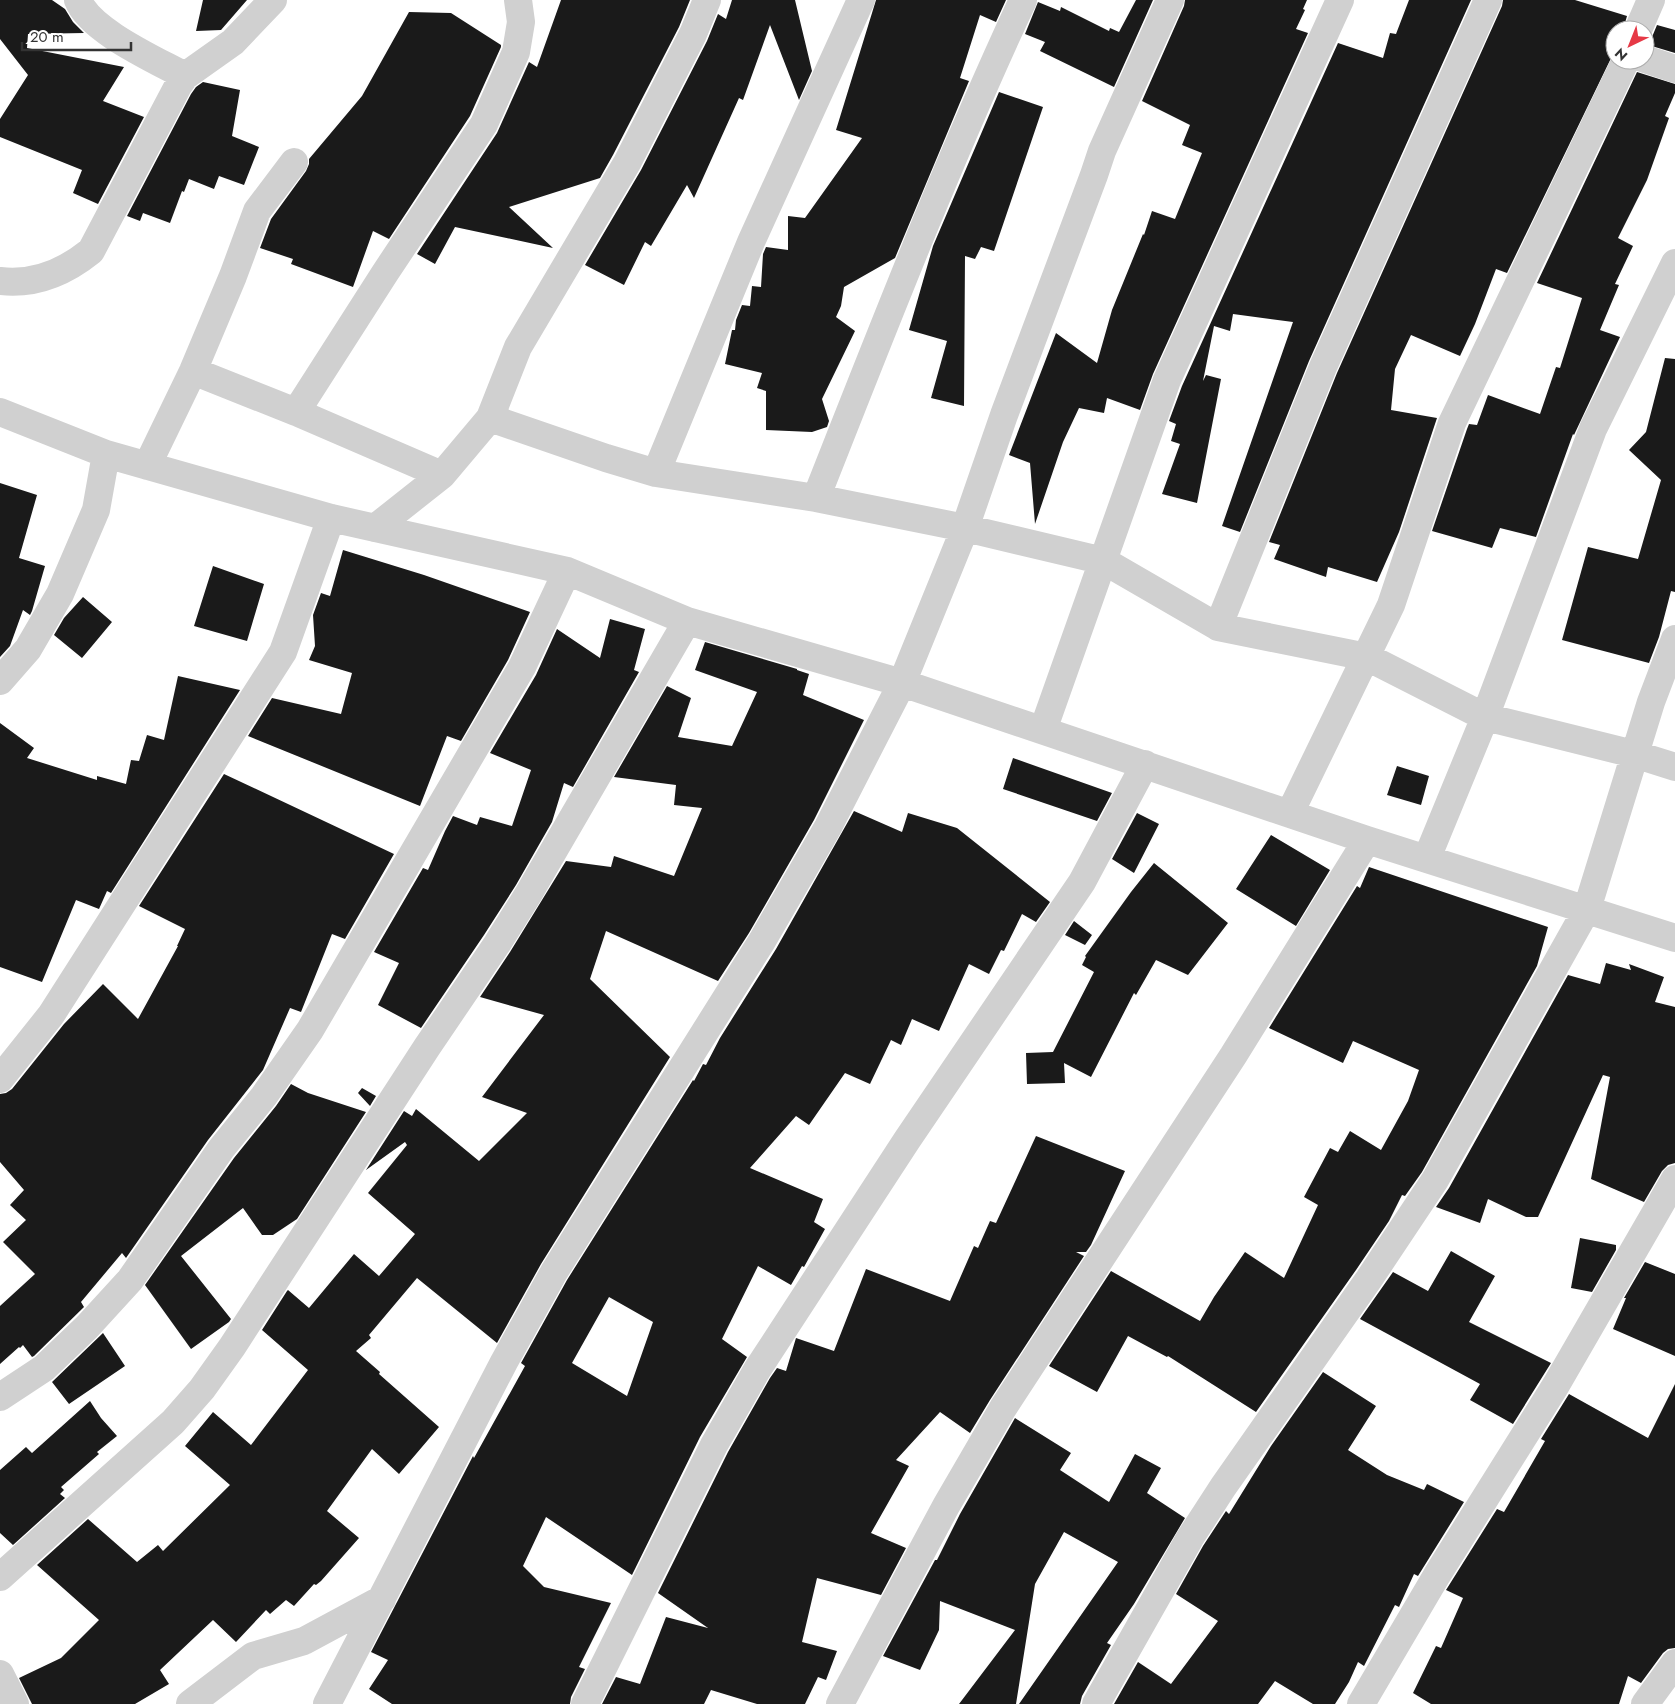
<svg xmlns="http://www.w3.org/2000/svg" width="1675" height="1704" viewBox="0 0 1675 1704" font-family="Jost,sans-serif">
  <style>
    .building { fill: #1a1a1a; fill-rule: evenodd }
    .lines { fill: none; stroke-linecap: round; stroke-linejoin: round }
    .minor { stroke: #d0d0d0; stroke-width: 28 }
  </style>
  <rect width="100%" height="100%" fill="#fff"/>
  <path class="building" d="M0,0H52L65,9L73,22L84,33L28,34L27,48L124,67L103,101L144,117L98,204L73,193L82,170L0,137V119L28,75L0,39Z
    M203,0H247L221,30L196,31Z
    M561,0H690L679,27L613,155L600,178L509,207L553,248L455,227L435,264L417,254L497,133L529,62L537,67Z
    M732,0H795L812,71L799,100L770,25L743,100L739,98L694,198L687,185L651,246L645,242L624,285L585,265L641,170L707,41L718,14L726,19Z
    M876,0H1006L996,22L980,15L960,78L969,81L895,258L844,287L841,306L836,317L855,331L822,399L829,421L827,427L812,432L766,430V391L757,388L762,373L725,364L732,330H735L736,320L742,305L750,306L752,286L761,287L763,254L766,247L788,250V216L805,218L862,138L836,130Z
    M1136,0H1153L1114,87L1040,51L1045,42L1025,34L1038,2L1060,11L1061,7L1109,31L1110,28L1119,32Z
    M1185,0H1307L1303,9L1305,10L1296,29L1308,33L1153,374L1140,410L1107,398L1104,413L1079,408L1063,442L1035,524L1030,463L1009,455L1056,333L1097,363L1112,310L1143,234L1144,235L1152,211L1175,219L1202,153L1182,145L1190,125L1142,101L1184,6Z
    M1409,0H1471L1309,361L1240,532L1222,526L1293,322L1233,314L1230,331L1214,326L1203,381L1206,375L1221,379L1197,503L1162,494L1180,444L1171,441L1176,424L1169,421L1182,386L1338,43L1383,58L1390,33L1396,34Z
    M1503,0H1575L1627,16L1623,30H1615V50L1507,273L1496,269L1475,324L1460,356L1411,335L1395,369L1391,410L1437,418L1399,532L1377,582L1328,567L1326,577L1274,559L1280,545L1269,542L1337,373L1502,6Z
    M409,12L451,13L501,45V47L470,116L389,239L373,231L353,287L291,264L293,259L260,248L271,219L306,171L309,164V159L362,96Z
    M1657,25L1675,30V53L1645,44L1652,37Z
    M1637,72L1675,84V93L1665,116L1669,118L1647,180L1618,238L1633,246L1615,284L1619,285L1600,330L1620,337L1574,435L1573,434L1536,537L1500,528L1492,548L1432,531L1467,429L1469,424L1477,425L1488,395L1540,414L1556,367L1560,368L1582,298L1537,283Z
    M203,82L240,90L232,136L259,147L244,185L219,176L214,189L189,179L184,192L182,191L170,223L143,213L140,221L127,216L191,94L196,87Z
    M999,92L1043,107L994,251L981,247L975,259L965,256L964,406L931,398L947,341L909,330L933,246Z
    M1665,358L1675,359V592L1671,591L1659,637L1649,663L1562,640L1588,547L1638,559L1661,480L1629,450L1646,432Z
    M0,483L37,495L19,558L45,566L32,611L30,615L23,610L10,646L0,657Z
    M343,550L424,575L530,612L508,660L461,741L447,736L420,806L248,736L272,698L341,714L352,673L309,660L315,646L313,615L321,593L330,596Z
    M213,566L264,584L247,641L194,626Z
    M83,597L112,622L82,658L54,635L64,618Z
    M610,619L645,629L634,670L639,672L573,787L564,783L552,822L516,885L484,935L421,1028L378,1005L399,963L374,952L423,868L428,870L445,831L453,816L477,825L480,817L512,826L531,770L490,753L536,675L557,629L600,658Z
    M705,642L797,669V670L809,674L803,695L864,720L814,820L749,933L718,981L606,931L590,979L670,1057L541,1264L497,1343L417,1278L369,1335L371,1338L356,1351L380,1372L379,1374L439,1427L399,1474L372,1449L327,1511L359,1538L321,1581L316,1585L314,1584L294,1606L286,1600L270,1614L266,1610L236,1642L213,1620L160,1670L169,1684L135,1704H32L19,1678L61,1658L99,1620L37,1565L88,1519L137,1562L158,1545L163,1551L230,1485L185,1446L213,1412L251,1445L308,1370L262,1330L287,1291L288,1290L309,1308L354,1254L379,1276L415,1234L368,1193L407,1145L405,1142L366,1170L404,1111L412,1116L416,1109L479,1161L527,1113L482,1097L544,1015L480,997L510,952L566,861L611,867L614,856L674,876L702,808L674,805L676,785L614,777L667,686L691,698L678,737L732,746L757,692L695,670Z
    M178,676L240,690L111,893L107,891L99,909L76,900L42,982L0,967V723L34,748L27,758L97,780V776L126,784L131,760L139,761L147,735L164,740Z
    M1013,758L1112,793L1097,821L1003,789Z
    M1397,766L1429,776L1421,805L1387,795Z
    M224,774L394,854L345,939L332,934L301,1012L290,1008L263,1070L208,1140L126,1258L122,1253L81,1302L84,1307L34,1356L32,1357L23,1345L20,1348L19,1347L0,1364V1306L35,1274L3,1242L26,1220L10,1205L24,1190L0,1162V1094L6,1093L12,1089L64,1024L103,984L138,1019L178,946H177L185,929L139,906Z
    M854,811L902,832L908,813L957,828L1050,902L1036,922L1022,914L1004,951L1001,950L989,974L969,964L939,1031L912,1019L901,1045L891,1040L870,1084L845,1073L809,1125L796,1116L750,1168L823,1199L814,1222L825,1229L804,1267L802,1266L791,1285L758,1266L722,1339L747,1357L700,1437L632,1575L546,1517L523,1566L544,1587L611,1603L579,1667L585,1669L571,1697L570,1704H392L369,1689L388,1660L371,1652L473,1456L474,1458L525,1366L521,1363L567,1280L693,1080L694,1081L703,1064L706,1065L720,1038L776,949ZM609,1297L653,1322L627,1396L572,1363Z
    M1137,813L1159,824L1134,873L1112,859Z
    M1271,835L1330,870L1296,926L1236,889Z
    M1154,863L1228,923L1188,975L1156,960L1136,995L1134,993L1091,1077L1064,1063L1065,1083L1027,1084L1026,1053L1053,1052L1094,972L1082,965L1086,957L1085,956L1131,892Z
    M1369,867L1548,927L1537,966L1422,1172L1405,1196L1402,1195L1389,1221L1356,1270L1256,1412L1168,1356L1167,1357L1128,1336L1097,1392L1049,1366L1111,1271L1200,1321L1214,1297L1245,1252L1284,1278L1318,1205L1304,1197L1330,1148L1338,1152L1350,1131L1381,1150L1408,1101L1419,1070L1353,1041L1343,1063L1269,1028L1357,886L1360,888Z
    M1074,921L1092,935L1085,945L1065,935Z
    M1606,963L1631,970L1629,964L1664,977L1655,1002L1675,1007V1163L1668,1165L1662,1171L1644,1202L1591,1179L1610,1077L1603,1075L1538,1217H1526L1488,1199L1480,1223L1436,1207L1449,1188L1568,975L1600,984Z
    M291,1084L308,1093L366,1112L297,1219L273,1235H262L243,1208L181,1256L231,1319L229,1322L191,1349L145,1285L234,1158L276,1106Z
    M362,1088L376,1096L370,1106L358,1093Z
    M1036,1136L1125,1171L1091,1245L1086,1252H1076L1084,1256L990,1400L970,1433L940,1412L896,1460L909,1466L871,1533L906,1548L881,1595L817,1578L802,1642L837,1651L826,1680L818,1677L805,1704H757L711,1690L704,1704H602L616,1677L640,1684L666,1617L708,1628L658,1593L728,1452L770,1378L777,1368L786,1371L796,1338L834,1351L866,1269L950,1301L974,1246L978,1248L990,1221L996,1223Z
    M1580,1238L1616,1245V1250L1592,1292L1571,1288Z
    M1451,1251L1495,1276L1469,1322L1551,1363L1513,1424L1470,1400L1480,1384L1360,1319L1393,1272L1428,1291Z
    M1645,1262L1675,1274V1356L1613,1329L1626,1298H1624Z
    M103,1333L125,1366L69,1404L52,1382Z
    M1323,1372L1376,1406L1348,1450L1387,1475L1424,1490L1427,1484L1464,1502L1418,1576L1414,1574L1399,1607L1395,1605L1364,1666L1358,1662L1349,1682L1335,1704H1313L1275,1681L1258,1704H1114L1138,1662L1171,1684L1218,1621L1176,1594L1203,1546L1226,1511L1229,1514L1271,1446Z
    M1675,1384V1648L1668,1649L1663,1653L1641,1683L1628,1676L1619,1704H1431L1413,1693L1436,1646L1441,1648L1463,1598L1446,1590L1497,1509L1504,1512L1545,1441L1541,1439L1569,1394L1648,1438Z
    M90,1401L101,1418L117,1436L97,1452L99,1454L61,1487L64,1490L60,1494L65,1498L13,1545L0,1533V1470L26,1447L32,1453Z
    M1015,1418L1071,1453L1060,1470L1109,1502L1135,1454L1161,1468L1147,1493L1185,1518L1134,1604L1107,1643L1111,1645L1082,1696L1080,1704H1019L1118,1562L1064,1532L1035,1584L1016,1704H959L1015,1630L940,1601L939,1630L920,1670L883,1656L935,1560H937L960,1514Z"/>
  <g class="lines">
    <path class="minor" d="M78,0C90,31 156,60 185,76
      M707,0L693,34L627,163L518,347L490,418L606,458L656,473L816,498L965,528L1104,561L1218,627L1323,367L1488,0
      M1638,30L1651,0
      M1645,59L1675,69
      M0,281C34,285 65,272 91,251L178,86L185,76L233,42L273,0
      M193,371L296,412L442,475
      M0,412L106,454L331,518L567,571L687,621L902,683L1367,840L1675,938
      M296,412L385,273L484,124L516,52L521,22L518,0
      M147,466L193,371L233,276L257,211L294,162
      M656,473L751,242L861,0
      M816,498C882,331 947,163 1023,0
      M375,528L442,475L490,418
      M1218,627L1367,657L1485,717L1634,754L1675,767
      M0,681L28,649L60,594L96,510L106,454
      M1043,730L1167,380L1340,0
      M1290,813L1391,605L1452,423L1626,60
      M1427,858L1485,717L1593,429L1675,263
      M0,1079L51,1015L283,652L331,518
      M0,1397L44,1368L87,1327L130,1280L221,1149L264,1096L310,1030L522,667L567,571
      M0,1577L173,1422L202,1389L232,1347L427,1047L497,944L529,893L687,621
      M0,1674L15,1704
      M190,1704L253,1656L304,1641L382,1599
      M327,1704L504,1362L554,1272L762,941L828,827L902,683L965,528L1004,415L1094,175L1102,151L1170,0
      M585,1704L714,1445L757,1370L907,1140L1082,882L1145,764
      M840,1704L946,1506L1003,1408L1233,1056L1367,840
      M1096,1704L1190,1538L1223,1487L1369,1279L1435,1180L1587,909L1651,702L1675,639
      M1361,1704L1437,1575L1556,1385L1675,1179
      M1645,1704L1675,1663"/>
  </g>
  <g transform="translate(1630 45) rotate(223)"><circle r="24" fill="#ffffff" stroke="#adadad"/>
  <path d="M0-4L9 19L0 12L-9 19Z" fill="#e63946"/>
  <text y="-8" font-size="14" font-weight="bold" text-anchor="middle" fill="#333333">N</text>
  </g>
  <path d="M22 42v8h109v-8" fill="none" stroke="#333333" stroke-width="2.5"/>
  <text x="30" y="42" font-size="15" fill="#333333" stroke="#ffffff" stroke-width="4" paint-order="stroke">20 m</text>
</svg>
